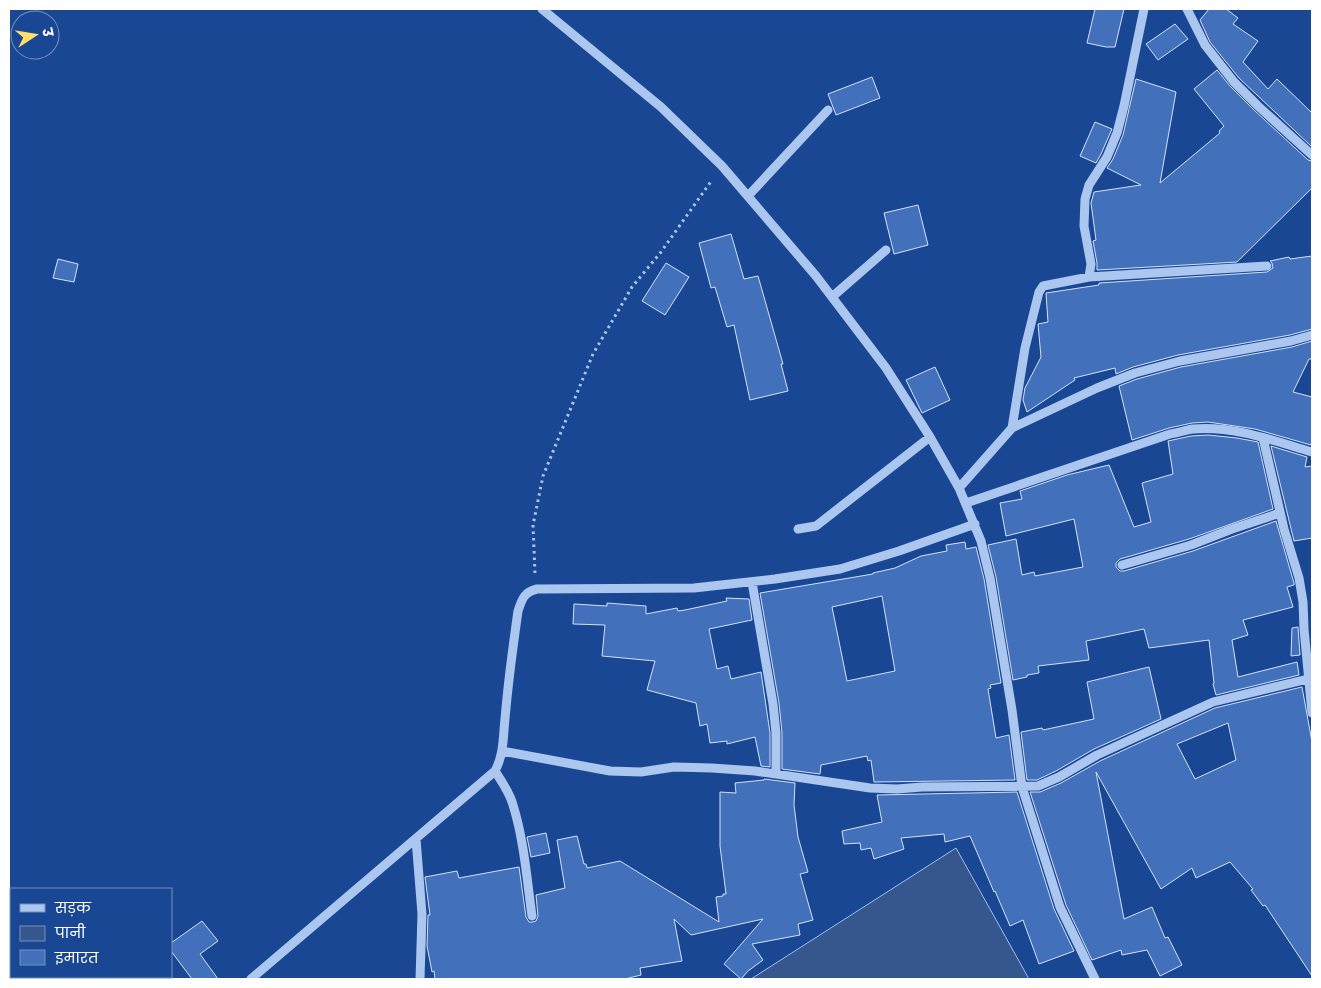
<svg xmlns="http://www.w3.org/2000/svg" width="1321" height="988" viewBox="0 0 1321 988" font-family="Poppins,'Noto Sans Devanagari',sans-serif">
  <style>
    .water { fill: #36568e; stroke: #9ebff1 }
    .building { fill: #4370ba; stroke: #d2e2fb; fill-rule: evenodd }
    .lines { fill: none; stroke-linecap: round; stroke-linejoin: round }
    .path { stroke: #abc6ef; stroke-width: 3; stroke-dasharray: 2.5 4; stroke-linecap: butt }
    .minor { stroke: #abc6ef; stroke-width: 9 }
  </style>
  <rect width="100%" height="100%" fill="#1a4793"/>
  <path class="water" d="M956,848L1029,979H751Z"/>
  <path class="building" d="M1095,9H1124L1115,47H1106L1087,43Z
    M1209,9H1226L1238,18L1233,24L1258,41L1243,62L1268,89L1277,79L1312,113V147L1239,78L1210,42L1200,20Z
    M1175,24L1188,39L1158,60L1146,44Z
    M1217,70L1230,86L1254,110L1308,160L1312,161V188L1237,262L1097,270V263L1093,241L1096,240L1091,203L1094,192L1141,185L1107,168L1113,159L1123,135L1136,79L1176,92L1160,183L1220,133L1219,131L1224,126L1194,89Z
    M872,77L880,98L836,115L828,94Z
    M1095,122L1112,129L1101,154L1096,163L1080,156Z
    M918,205L928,245L894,254L884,213Z
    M731,234L744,279L758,276L783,364H781L788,391L750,400L734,325L727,327L715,287L711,288L699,243Z
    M1312,256V329L1290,335L1178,355L1133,367L1116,374L1115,368L1074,378L1075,380L1027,412L1023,400L1025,388L1041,357L1038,324L1048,322L1046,293L1099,285V283L1267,272L1273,268L1272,263L1270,261L1289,257L1290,259Z
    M58,259L78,264L74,282L53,278Z
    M666,263L689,277L665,315L642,301Z
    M1312,341V359H1309L1293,392L1312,397V439L1311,445L1255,429L1208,422L1192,423L1169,428L1132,440L1119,386L1137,379L1181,367L1292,347Z
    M935,367L950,400L922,413L906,380Z
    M1208,435L1237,438L1258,442L1273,509L1189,539L1120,559L1116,563V567L1120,571H1124L1193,551L1276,521L1294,583V585L1287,587L1293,607L1243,620L1248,635L1232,640L1238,677L1297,662L1299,675L1216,695L1213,684L1214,683L1209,640L1149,648L1144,629L1086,641L1089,660L1038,666L1039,673L1027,675V677L1013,680L996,577L988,545L1016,539L1022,575L1034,572L1035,576L1083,567L1074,519L1006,536L1000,503L1022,499L1020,491L1067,475L1109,465L1134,527L1151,522L1142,483L1173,474L1168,441L1191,436Z
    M1271,446L1307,457L1305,467L1312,466V538L1294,541Z
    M965,542L966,549L976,547L984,579L1001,683L990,685L991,688L988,689L996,738L1009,735L1015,780L874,782L871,760L868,761L867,756L821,765L820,774L782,769V733L779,703L760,593L873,574V573L895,568L921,556L947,551L946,545ZM882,596L895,671L847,681L832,607Z
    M726,598L749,599L752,620L709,629L717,669L728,666L731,679L761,672L770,733V767L761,766L755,737L727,744V741L710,743L707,724L700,726L696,703L647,690L655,661L602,656L605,625L573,624L574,604L607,606V603L646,606V614L677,608L678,611L685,610L727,601Z
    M1298,627L1300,655L1291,656L1292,628Z
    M1149,667L1161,719L1094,749L1056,771L1037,780H1027L1021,732L1042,728L1043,730L1094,719L1087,682Z
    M1302,687L1312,742V976L1265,905L1263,906L1251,890L1253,889L1230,862L1196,878L1192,868L1161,889L1096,772L1124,919L1152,907L1165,938L1168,937L1182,965L1160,976L1147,950L1122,955L1121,950L1092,960L1066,905L1030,792H1040L1061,783L1100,761L1215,708ZM1228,723L1236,760L1195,779L1177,744Z
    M764,779L795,783L794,805L798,837L808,872L800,874L813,920L798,924L800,935L752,944L763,960L748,971L741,979L724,964L763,919L691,935L674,919L682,961L640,968L641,975L625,979H435L434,971L432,972L427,946L428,915H430L425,877L457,871L459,878L519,867L526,917L529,922H533L536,921L538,916L536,895L565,888L557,840L577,836L584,864H586L587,868L620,861L719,922L716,897L723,896V894H726L720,846V792L736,793L735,783L764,780Z
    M1017,792L1054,909L1074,951L1039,964L1023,920L1010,926L995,891L994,892L970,836L945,842L944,834L901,838L904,849L874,859L871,848L861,850L860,843L844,844L842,831L882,822L877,795Z
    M546,833L550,853L531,857L527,837Z
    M202,921L218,941L200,954L218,979H192L171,951V943Z"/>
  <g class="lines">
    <path class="path" d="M535,573L533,525L543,476L593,354L632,287L661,252L712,180"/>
    <path class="minor" d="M542,9L661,107L722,166L816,276L886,368L930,437L959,488L981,541L990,578L1012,710L1022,787L1060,907L1095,979
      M1187,9L1205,45L1234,82L1258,106L1312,155
      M748,196L828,110
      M1089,277L1267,266
      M832,297L886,250
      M1012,428L1025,348L1039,292L1043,286L1089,277L1091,264L1084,226L1085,199L1089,185L1107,157L1117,133L1124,106L1144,9
      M1263,438L1284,529L1299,578L1303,602L1304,629L1312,713
      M959,488L1012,428L1097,388L1135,373L1180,361L1291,341L1312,335
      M966,503L1170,434C1178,433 1185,430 1193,429C1233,425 1274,441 1312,452
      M798,529L816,526L930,437
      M1122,565L1191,545L1232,529L1280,513
      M752,582L773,704L776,733V773
      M502,751L610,771L641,772L674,767L712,768L755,771L870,788L897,789L922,787L1038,786L1059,777L1097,755L1213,702L1308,679
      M495,771C502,782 510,793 513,805C524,840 527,880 532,916
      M416,839L422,914L420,979
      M251,979L495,771C504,754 503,737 505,719C508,683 513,646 518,611C522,599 524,592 537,589L694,588L775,579L840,569L899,551L975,524"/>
  </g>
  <rect width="1321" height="988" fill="none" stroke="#ffffff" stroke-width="20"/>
  <rect x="10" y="888" width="162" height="90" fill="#1a4793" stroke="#7691be"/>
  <rect x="20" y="904" width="25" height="8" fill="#abc6ef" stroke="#7691be"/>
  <text x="55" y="913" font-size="15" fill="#ffffff">सड़क</text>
  <rect x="20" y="926" width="25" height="15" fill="#36568e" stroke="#7691be"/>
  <text x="55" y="938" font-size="15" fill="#ffffff">पानी</text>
  <rect x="20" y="950" width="25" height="15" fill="#4370ba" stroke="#7691be"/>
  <text x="55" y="963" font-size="15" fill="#ffffff">इमारत</text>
  <g transform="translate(35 35) rotate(78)"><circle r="24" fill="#1a4793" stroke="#7691be"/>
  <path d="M0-4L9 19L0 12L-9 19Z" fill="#ffde6a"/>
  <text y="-8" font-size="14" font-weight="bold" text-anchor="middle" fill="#ffffff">उ</text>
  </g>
</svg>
